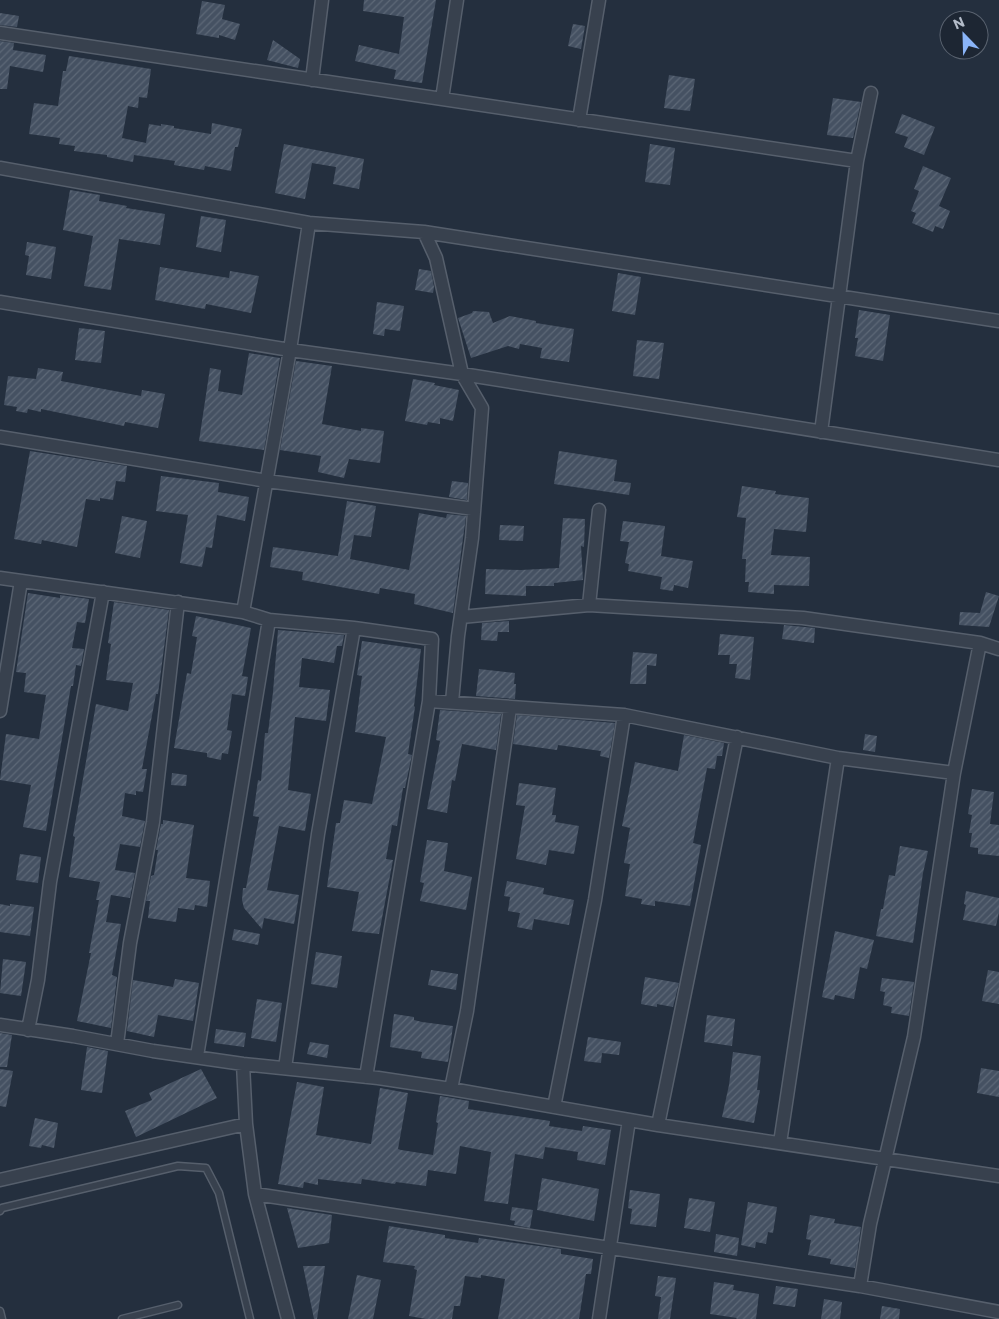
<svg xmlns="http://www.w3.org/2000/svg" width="999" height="1319" viewBox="0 0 999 1319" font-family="Commissioner,sans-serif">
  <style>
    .building { fill: url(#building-hatch) }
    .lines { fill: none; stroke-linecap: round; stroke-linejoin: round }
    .lane-casing { stroke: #565f6c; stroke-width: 9 }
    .street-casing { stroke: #565f6c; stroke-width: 15 }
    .lane { stroke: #38414e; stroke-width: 6 }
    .street { stroke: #38414e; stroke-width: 12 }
  </style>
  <defs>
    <pattern id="building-hatch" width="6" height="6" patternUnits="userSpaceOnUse" patternTransform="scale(1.25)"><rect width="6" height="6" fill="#455162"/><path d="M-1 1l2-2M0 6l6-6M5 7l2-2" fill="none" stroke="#5d6877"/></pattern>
  </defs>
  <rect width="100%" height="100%" fill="#242f3e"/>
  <path class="building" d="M364,0H436L422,83L394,79L396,70L355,61L359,45L399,54L404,17L363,11Z
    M202,1L225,5L222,19L240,24L235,40L219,35V38L196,34Z
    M0,13L19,16L17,27L0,25Z
    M573,24L585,26L581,49L568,46Z
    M273,40L300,59L298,68L267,60Z
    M0,41L14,43L13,50L46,55L43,72L10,66L7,89H0Z
    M69,56L151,69L147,98L139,97L138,108L128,106L122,138L146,143L149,124L161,126V124L174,126V128L211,134L212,123L242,129L238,147H235L231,171L205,166L204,170L174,165L175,161L134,155L133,162L107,157V155L74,151L75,146L59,144L60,138L29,134L34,103L58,106L63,71H66Z
    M669,75L695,79L690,111L664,108Z
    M833,98L861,102L853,138L827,135Z
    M902,114L935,127L924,155L904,147L908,137L895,133Z
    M284,144L364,159L359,189L333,184L336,167L312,163L305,199L275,193Z
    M650,144L675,148L670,185L645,182Z
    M923,166L951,178L939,206L950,211L943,229L935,226L933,232L912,223L916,213L911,211L919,191L914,189Z
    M70,190L100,195L99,201L127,206L126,208L165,214L160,245L119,239L111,290L84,286L93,236L63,230Z
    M201,216L226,220L221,252L196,247Z
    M27,242L56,247L51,279L26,275L29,256L25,255Z
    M160,267L229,278L230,271L259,276L251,313L206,304L205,309L155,300Z
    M419,269L431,271L434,287L433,293L415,290Z
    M618,273L641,277L635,315L612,311Z
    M377,302L404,306L400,331L385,329L384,336L373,334Z
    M859,310L890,315L883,361L855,356L858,338H855Z
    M473,311L489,312L493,323L510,316L536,321V323L574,329L569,362L540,358L542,348L520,344L519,349L508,346L471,358L458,318L472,313Z
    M79,328L105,331L101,363L75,360Z
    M637,340L664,343L659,379L633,376Z
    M249,353L280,358L264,450L199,441L210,368L221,370L218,391L242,395Z
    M296,361L332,366L322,424L361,431V428L384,431L380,463L349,459L344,478L318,472L321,456L280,450Z
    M38,368L63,372L61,381L141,396L142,390L165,394L158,428L125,422L124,426L41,409V412L28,409L27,413L16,411L17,407L4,405L8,376L36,379Z
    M413,379L435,383L434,385L459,390L453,421L440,418V424L428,422L427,425L405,421Z
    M30,451L127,466L125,482L116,481L113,500L100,498V501L86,499L77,547L42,540L41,544L14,539Z
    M559,451L617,460L614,481L631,483L629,495L554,484Z
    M161,476L219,483L218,492L249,497L245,521L217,515L212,548L206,547L202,567L180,563L188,515L156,511Z
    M452,481L468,483L467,500L449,497Z
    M742,486L776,491L775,494L809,498L806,532L774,529L771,555L810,557L809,586L774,585V594L748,592L749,582H745L746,559H742L746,518L737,517Z
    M347,501L376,506L371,537L354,535L350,559L409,570L419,513L446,518L447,514L466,516L453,613L414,604L415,594L380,588L379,594L302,580L303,572L270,567L273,547L338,556Z
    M122,516L147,521L140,558L115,553Z
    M563,518L585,519L584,547L581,546L583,580L554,583V586H526V596L485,594L486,569L521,570L559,568Z
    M623,521L665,526L661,556L693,561L688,588L674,585L673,591L660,589L662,577L628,571L629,564L625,563L629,542L620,541Z
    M500,525L524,526L523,541L499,540Z
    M986,592L999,596L989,627L959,625L960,612L980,613Z
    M28,593L60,598V595L89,599L85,623L77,622L72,648L84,649L81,666L76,665L73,686H71L46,831L23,827L31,785L0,780L6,734L39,739L46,695L24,692L26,673L16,672Z
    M114,602L169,610L158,694H156L142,769H147L143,792L136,791V795L125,793L122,816L145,821L140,847L120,844L115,870L135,873L130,898L111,895L106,922L121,924L112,975L117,977L111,1028L77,1021L91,953H89L99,900H96L100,882L69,877L75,837L73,836L96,704L128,711L133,683L106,680L111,644L108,643Z
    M196,616L251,628L242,676L248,677L245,696L232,694L227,730L232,731L228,754L222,753L221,760L207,757V753L174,748L187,673L191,674L197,637L192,636Z
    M509,621V632H498L497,641L481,640L482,623Z
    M784,625L815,628L814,643L782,639Z
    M278,630L344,635L342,646H337L334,663L302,658L299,687L330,690L326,721L295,717L288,790L311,794L305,831L279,826L267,890L299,895L294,924L264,918L262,929L244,908L242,900L243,888H246L259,817L253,816L258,780L261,781L265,733H268L273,692Z
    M720,634L754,637L750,680L735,678L737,664H729L730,655H718Z
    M362,641L421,649L414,706L415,707L408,754L412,755L405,788H403L397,826L392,825L386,859L393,860L379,934L352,931L359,892L327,887L336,823H340L344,800L372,804L386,737L355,732L362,676L357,675Z
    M633,652L657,654L656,666L647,665L646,684H630Z
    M479,669L515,673L514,684H516L515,699L476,696Z
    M440,710L501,714L496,750L462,744L455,781L452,780L447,813L427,809L440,741L436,740Z
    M517,715L615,723L609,758L600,756L601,751L558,745L557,750L513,744Z
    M865,734L877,736L875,752L863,750Z
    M684,735L724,743L722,756H717L715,769L707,768L693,843L701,845L690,906L655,901V906L641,904L642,899L625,896L630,864L624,863L630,828L622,826L635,762L678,771Z
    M172,773L187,775L186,786L171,785Z
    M519,783L556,788L552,815H556L555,822L579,826L574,854L549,850L546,865L516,859L525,806L516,805Z
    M972,789L994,792L990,824L999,825V856L978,854V848L970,847L972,833H969L972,815L968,814Z
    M163,820L194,825L186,878L210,881L207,907L195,905L194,910L178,908L176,922L148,918L150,901H146L151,876L154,875L158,850H156L161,824H163Z
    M427,840L448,843L444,871L472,877L466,910L420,901L424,883L420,882Z
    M900,846L928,851L923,873L913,943L876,936L881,909H883L889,875L895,876Z
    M20,854L41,857L38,883L16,880Z
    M507,881L544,888L543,894L574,900L569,925L534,919L532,930L517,927L520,913L508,911L510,897L504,896Z
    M966,891L999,898V912L996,926L963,920L966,905L964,904Z
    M0,904L10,906V904L34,907L30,936L0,932Z
    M234,929L260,934L258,945L232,940Z
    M835,931L874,940L867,969L860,967L854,999L835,995L834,1000L822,997Z
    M316,952L342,956L337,988L311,984Z
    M3,959L26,962L21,996L0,993Z
    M431,970L458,974L456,990L428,985Z
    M988,970L999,972V1004L982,1001Z
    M645,977L679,983L673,1007L657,1004V1007L641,1004Z
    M882,978L914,982L909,1016L891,1013L892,1007L883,1005L885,992L880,991Z
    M175,979L199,983L193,1021L158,1015L154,1037L127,1031L133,980L173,987Z
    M257,999L282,1003L276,1042L251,1038Z
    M394,1014L414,1017V1020L422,1022L453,1026L448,1062L421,1058L422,1052L390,1047Z
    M707,1015L735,1019L732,1046L704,1042Z
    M216,1029L246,1033L244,1047L214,1043Z
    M0,1033L12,1035L7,1067H0Z
    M588,1037L621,1042L619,1055L602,1053L601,1063L584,1061Z
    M310,1042L329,1045L327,1058L307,1054Z
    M87,1047L108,1051L102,1093L81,1090Z
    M733,1052L761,1056L757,1090H760L754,1123L722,1117L729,1085Z
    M981,1068L999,1071V1097L977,1093Z
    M0,1069L13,1071L6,1107L0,1106Z
    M201,1069L217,1098L136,1137L125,1111L152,1100L149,1093Z
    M297,1082L324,1087L316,1135L371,1144L380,1088L408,1093L398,1149L401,1150L433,1155L438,1123L436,1122L440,1096L469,1101L468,1109L550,1121L549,1126L582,1131L583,1126L611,1130L605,1165L577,1160L578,1152L545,1147L543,1159L515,1154L508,1204L484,1201L491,1152L460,1146L456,1174L428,1170L426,1186L396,1182L395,1184L362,1179L361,1184L318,1179V1185L304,1182L303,1188L278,1184Z
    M35,1118L58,1123L54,1148L42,1145L41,1148L29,1146Z
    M542,1178L599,1189L594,1221L537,1210Z
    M630,1190L660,1194L656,1227L630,1224L632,1209L628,1208Z
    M689,1198L715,1202L710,1232L684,1228Z
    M748,1202L777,1207L773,1233L768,1232L766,1244L756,1242L755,1248L741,1245Z
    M512,1207L533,1210L530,1228L514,1225L515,1221L510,1220Z
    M287,1208L332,1215L329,1243L298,1248Z
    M810,1215L835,1219L834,1223L861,1227L855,1268L830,1264L831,1259L808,1255L811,1240L806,1239Z
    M389,1226L445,1235V1238L478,1243L479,1238L561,1249V1254L593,1259L591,1274H586L579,1319H498L505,1279L481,1275V1278L465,1276L460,1306H454L452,1319H426L409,1316L417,1270L414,1269L415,1266L383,1262Z
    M716,1234L739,1238L737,1256L714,1252Z
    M303,1266H325L317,1319H314Z
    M357,1275L381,1280L373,1319H348Z
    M658,1276L676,1278L670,1319H658L661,1297L655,1296Z
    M714,1282L734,1285L733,1290L759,1294L756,1319H736L737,1318L710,1314Z
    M776,1286L798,1289L795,1307L773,1304Z
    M824,1299L842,1302L840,1319H821Z
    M882,1306L900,1309L899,1319H880Z"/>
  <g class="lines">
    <defs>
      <path id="lane" d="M0,1211L2,1208L178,1166L206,1168L219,1193L250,1319
        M0,1311L2,1319
        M122,1319L178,1305"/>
      <path id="street" d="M0,33L857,161
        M312,80L322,0
        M442,99L457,0
        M579,120L599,0
        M0,168L309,223L424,232L999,321
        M424,232L436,258L462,374L482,408L472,538L458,636L452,702
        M0,302L290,350L462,374L999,460
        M821,432L857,161L871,93
        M0,437L267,481L474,509
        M0,578L243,612L269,620L354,628L432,639L429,701L366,1077
        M589,605L599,510
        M243,612L290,350L309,223
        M461,617L589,605L803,618L980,643L999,649
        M429,701L624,715L838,758L954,773
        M0,711L21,581
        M0,1025L73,1036L153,1051L243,1064L378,1078L451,1089L658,1125L999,1176
        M28,1030L38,980L50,882L103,592
        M117,1044L130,943L153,822L178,602
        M197,1056L269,620
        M243,1064L246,1124L255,1194L288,1319
        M285,1068L318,834L354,628
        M451,1089L467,1011L510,708
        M554,1107L595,900L624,715
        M658,1125L737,737
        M780,1143L838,758
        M0,1180L246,1124
        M255,1194L860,1286L999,1312
        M860,1286L870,1224L914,1037L954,773L980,643
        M599,1319L629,1120"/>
    </defs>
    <use href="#lane" class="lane-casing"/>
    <use href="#street" class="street-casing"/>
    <use href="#lane" class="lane"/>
    <use href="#street" class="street"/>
  </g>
  <g transform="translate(964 35) rotate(337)"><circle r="24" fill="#1d2633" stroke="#59626f"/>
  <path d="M0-4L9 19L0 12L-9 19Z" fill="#8ab4f8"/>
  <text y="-8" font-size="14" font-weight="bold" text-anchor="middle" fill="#b4bcc9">N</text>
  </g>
</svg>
